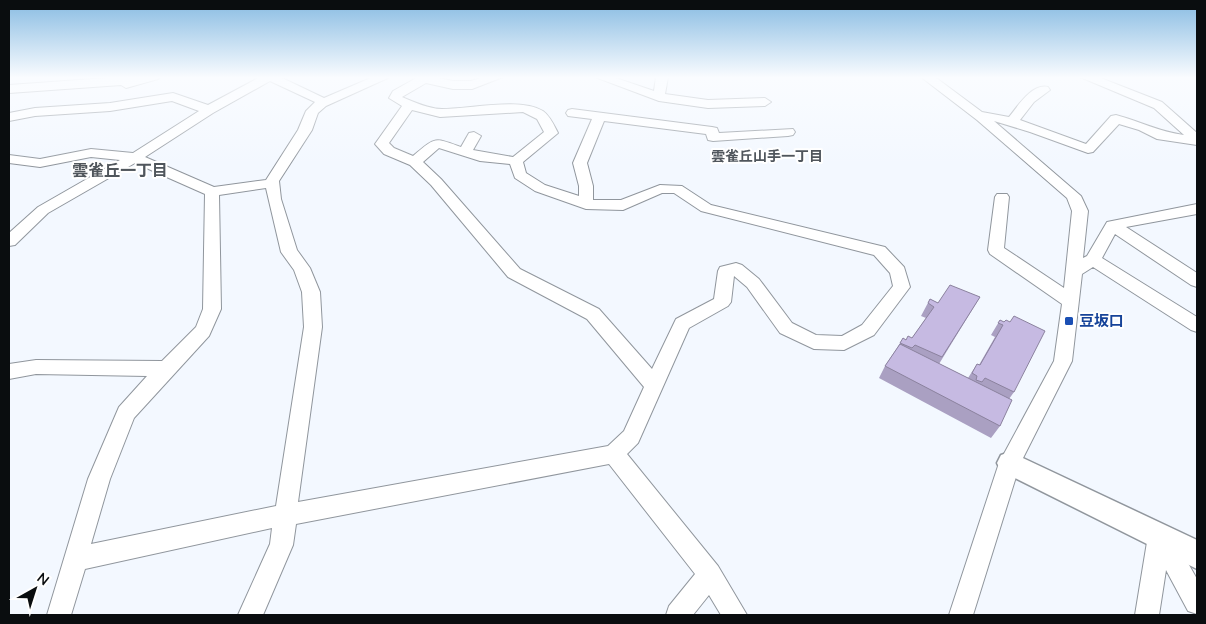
<svg xmlns="http://www.w3.org/2000/svg" width="1206" height="624" viewBox="0 0 1206 624" font-family="'Nunito Sans','Noto Sans JP',sans-serif">
  <style>
    .lines { fill: none; stroke-linecap: round; stroke-linejoin: round }
    .minor-casing { stroke: #90969d; stroke-width: 2 }
    .tertiary-casing { stroke: #90969d; stroke-width: 3 }
    .minor { fill: #fff; fill-rule: evenodd }
    .tertiary { fill: #fff; fill-rule: evenodd }
    .wall { fill: #aaa0c2 }
    .building { fill: #c6bae2; stroke: #8b829e }
    .transit-dot { fill: #1a4fb4; stroke: #fff; stroke-width: 2 }
    .labels { text-anchor: middle; dominant-baseline: central; stroke-width: 4; stroke-linejoin: round; paint-order: stroke }
    .far-neighbourhood-label { font-size: 14px; font-weight: bold; fill: #50565c; stroke: #fff }
    .transit-label { font-size: 15px; font-weight: bold; fill: #164399; stroke: #fff; text-anchor: start }
    .neighbourhood-label { font-size: 16px; font-weight: bold; fill: #50565c; stroke: #fff }
  </style>
  <rect width="100%" height="100%" fill="#f3f8ff"/>
  <g class="lines">
    <defs>
      <path id="minor" d="M121,77H160L158,79L126,88L121,85L9,93V85Z
        M260,77H280L324,98L373,77H390L326,106L318,113L312,130L279,181L281,199L297,250L310,268L320,292L322,327L298,502L608,446L624,431L644,387L587,319L508,277L431,185L410,165L384,154L375,144L402,106L389,98L393,91L418,77H433L453,81H471L484,77H503L472,89H453L426,83L402,97C414,102 429,109 442,109C469,109 520,97 543,111C550,116 554,125 558,133L523,162L526,173L545,185L579,196V186L573,163L592,119L568,116L566,113L568,110L572,109L712,127L717,128L719,133L793,129L795,132L793,135L788,136L713,141L708,140L706,134L604,121L587,163L593,186V200H621L660,185L682,186L711,205L885,247L904,267L910,287L874,335L844,350L814,349L780,333L747,287L734,276L731,302L728,306L689,328L638,443L627,454L718,566L747,615H721L709,595L693,615H666L669,606L695,574L609,464L296,524L293,545L263,615H238L270,544L272,528L85,569L71,615H47L88,479L119,407L147,376L36,374L9,379V364L36,360L162,361L196,327L203,309L205,194L135,163L48,213L15,245L9,246V233L38,207L120,160L91,157L40,167L9,163V155L40,159L91,149L133,153L199,111L172,101L110,111L35,116L9,121V113L35,108L110,103L173,93L208,105ZM270,81L315,102L306,111L298,130L266,180L214,187L145,157L213,113ZM412,110L440,117L523,112L537,119L544,132L513,157L473,150L481,136L474,132L469,133L461,147C433,137 436,137 413,156L394,148L389,143ZM439,148L480,161L510,164L515,178L535,191L586,209L623,210L662,193H674L701,211L874,255L890,273L893,286L862,325L842,336L816,335L792,323L759,279L742,265L736,263L720,267L718,271L714,299L676,319L652,369L599,309L520,269L441,179L423,162ZM266,188L281,252L294,270L302,292L304,327L276,506L91,544L110,479L134,418L209,336L221,309L219,195Z
        M595,77H613L654,91L656,77H668L665,94L708,100L765,98L771,102L765,106L708,108L659,101Z
        M921,77H935L982,112L1009,117C1018,106 1032,83 1048,87L1050,90L1034,102L1020,120L1086,144L1111,116L1116,115C1139,121 1160,132 1184,135L1154,108L1080,77H1098L1162,102L1197,133V145L1157,139L1139,130L1119,124L1093,152L1088,153L1030,132L994,121L1081,196L1088,211L1083,258L1087,256L1107,222L1197,204V214L1126,227L1197,273V287L1191,285L1115,234L1102,258L1197,317V332L1191,330L1093,267L1082,274L1072,361L1020,464L973,615H949L999,463L1054,361L1062,304L990,254L988,250L995,197L997,194H1007L1009,197L1004,248L1064,288L1072,211L1067,198L977,120Z
        M1160,525L1168,528L1197,579V614L1188,611L1166,570L1159,615H1135L1148,536L1152,528Z"/>
      <path id="tertiary" d="M1010,452L1197,540V569L1001,471L997,463L1001,455Z"/>
    </defs>
    <use href="#minor" class="minor-casing"/>
    <use href="#tertiary" class="tertiary-casing"/>
    <use href="#minor" class="minor"/>
    <use href="#tertiary" class="tertiary"/>
  </g>
  <path class="wall" d="M980,297L939,364L968,378L977,364L979,365L995,337L991,335L1000,320L1004,322L1014,392L1009,399L1000,426L991,438L879,378L885,366L897,348L903,338L906,340L912,338L926,318L921,316L930,299L938,303Z"/>
  <path class="building" d="M950,285L980,297L942,357L915,345L912,348L900,343L903,338L906,340L908,336L912,338L934,307L928,303L930,299L938,303Z
    M1014,316L1045,331L1014,392L985,378L982,382L976,380L977,376L972,373L977,364L980,365L1003,325L998,323L1000,320L1004,322L1006,320L1010,322Z
    M900,344L1012,400L1000,426L885,366Z"/>
  <linearGradient id="sky" x2="0" y2="1"><stop stop-color="#87bbe2"/><stop offset="0.47" stop-color="#fafcff"/><stop offset="1" stop-color="#fafcff" stop-opacity="0"/></linearGradient>
  <rect width="1206" height="165" fill="url(#sky)"/>
  <rect class="transit-dot" x="1064" y="316" width="10" height="10" rx="2.5"/>
  <g class="labels">
    <g class="far-neighbourhood-label">
      <text x="767" y="156">雲雀丘山手一丁目</text>
    </g>
    <g class="transit-label">
      <text x="1079" y="321">豆坂口</text>
    </g>
    <g class="neighbourhood-label">
      <text x="120" y="171">雲雀丘一丁目</text>
    </g>
  </g>
  <rect width="1206" height="624" fill="none" stroke="#0a0d0f" stroke-width="20"/>
  <g transform="translate(35 589) rotate(39)" stroke="#ffffff" stroke-width="4" paint-order="stroke">
  <path d="M0-4L9 19L0 12L-9 19Z" fill="#0a0d0f"/>
  <text y="-8" font-size="14" font-weight="bold" text-anchor="middle" fill="#0a0d0f">N</text>
  </g>
</svg>
